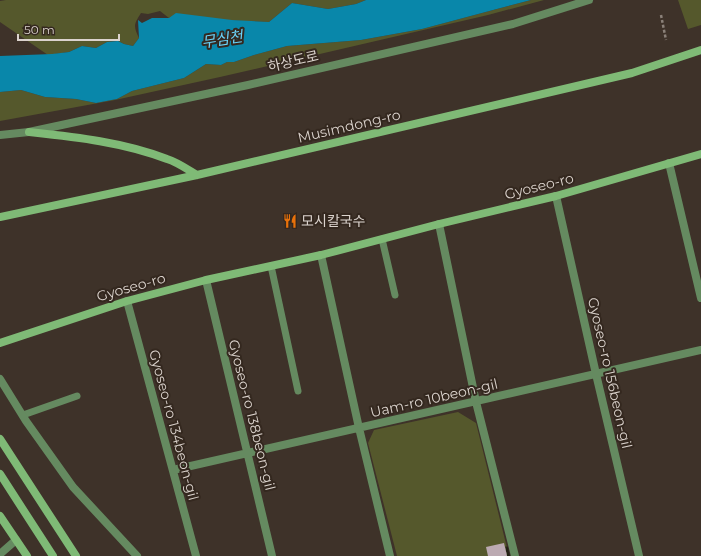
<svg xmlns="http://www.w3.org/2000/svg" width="701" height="556" viewBox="0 0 701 556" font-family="Montserrat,'Noto Sans KR',sans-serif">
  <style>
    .green { fill: #55582c }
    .water { fill: #0987aa }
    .building { fill: #bcaab2; filter: url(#shadow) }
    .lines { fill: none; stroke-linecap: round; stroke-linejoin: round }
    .path { stroke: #8b8179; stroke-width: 2.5; stroke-dasharray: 3 2; stroke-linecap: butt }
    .lane { stroke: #658a60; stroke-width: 7 }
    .street { stroke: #658a60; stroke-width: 8 }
    .secondary { stroke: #7fba76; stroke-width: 8 }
    .labels { text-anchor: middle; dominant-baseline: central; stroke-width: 4; stroke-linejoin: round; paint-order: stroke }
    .street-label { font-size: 14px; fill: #dbd3cd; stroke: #34281f }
    .poi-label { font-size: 14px; fill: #dbd3cd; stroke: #34281f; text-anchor: start }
    .water-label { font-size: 15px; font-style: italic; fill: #6bd4fa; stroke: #34281f }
  </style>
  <defs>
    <filter id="shadow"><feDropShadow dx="3.5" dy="3.5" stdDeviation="0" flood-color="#0009"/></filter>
  </defs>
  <rect width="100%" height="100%" fill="#3e3229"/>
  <path class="green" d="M6,0H366L356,4L328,9L292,3L269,22L169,18L160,11L148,14L141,13C134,24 133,26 139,38L133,46L124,44L118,41L107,42L96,48L82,46L69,52L48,55L0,22V1Z
    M531,0H544L488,15L220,77L115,100L0,121V92L21,90L45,97L76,99L96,103L117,99L132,91L184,78L206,64L221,65L227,62H234L254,55L287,46L361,40L422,29Z
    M678,0H701V25L688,29Z
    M458,412L476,423L509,556H397L368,443L374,430Z"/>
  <path class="water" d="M366,0H531L422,29L361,40L287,46L254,55L234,62H227L221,65L206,64L184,78L132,91L117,99L96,103L76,99L45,97L21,90L0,92V56L52,54L69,52L82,46L96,48L107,42L118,41L124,44L133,46L139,38L138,20L142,23L152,18H169L176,13L232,20L269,22L292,3L328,9L356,4Z"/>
  <path class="building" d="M504,543L507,556H488L486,547Z"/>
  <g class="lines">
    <path class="path" d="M661,15L666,40"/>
    <path class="lane" d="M382,239L395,295
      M271,266L298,391
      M23,415L77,396"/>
    <path class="street" d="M0,135L29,132L248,85L513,24L589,0
      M669,163L701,298
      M556,196L596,374L639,556
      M439,224L476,402L515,556
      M321,255L359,428L390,556
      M206,280L272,556
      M127,301L196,556
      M0,379L26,421L73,487L137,556
      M173,470L701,350
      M0,554L16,540"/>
    <path class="secondary" d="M29,132C75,137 123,142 167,159C177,162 187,169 197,175
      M0,217L197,175L632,73L701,50
      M0,343L127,301L206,280L321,255L439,224L556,196L701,154
      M0,439L76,556
      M0,474L53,556
      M0,516L27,556"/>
  </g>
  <defs>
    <symbol id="restaurant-bare" viewBox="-9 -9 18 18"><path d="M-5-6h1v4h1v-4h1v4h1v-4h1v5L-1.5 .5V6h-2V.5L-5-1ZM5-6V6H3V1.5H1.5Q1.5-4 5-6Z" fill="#e8710a" stroke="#34281f" stroke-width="2.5" paint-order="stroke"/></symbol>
  </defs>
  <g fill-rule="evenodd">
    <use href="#restaurant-bare" x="280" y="211" width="20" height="20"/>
  </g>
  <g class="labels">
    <g class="street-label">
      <text transform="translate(293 61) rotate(-13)">하상도로</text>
      <text transform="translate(349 126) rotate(-13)">Musimdong-ro</text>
      <text transform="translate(539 186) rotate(-14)">Gyoseo-ro</text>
      <text transform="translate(131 287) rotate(-16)">Gyoseo-ro</text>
      <text transform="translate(610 373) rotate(77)">Gyoseo-ro 156beon-gil</text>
      <text transform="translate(434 398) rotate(-13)">Uam-ro 10beon-gil</text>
      <text transform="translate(252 415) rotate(76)">Gyoseo-ro 138beon-gil</text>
      <text transform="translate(174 425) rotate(75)">Gyoseo-ro 134beon-gil</text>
    </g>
    <g class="poi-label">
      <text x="301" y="221">모시칼국수</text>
    </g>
    <g class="water-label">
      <text transform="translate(222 39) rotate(-9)">무심천</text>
    </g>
  </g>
  <path d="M18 34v6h101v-6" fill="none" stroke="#dbd3cd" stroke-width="2"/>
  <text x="24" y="34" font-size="12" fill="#dbd3cd" stroke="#34281f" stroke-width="3" paint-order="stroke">50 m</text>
</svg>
